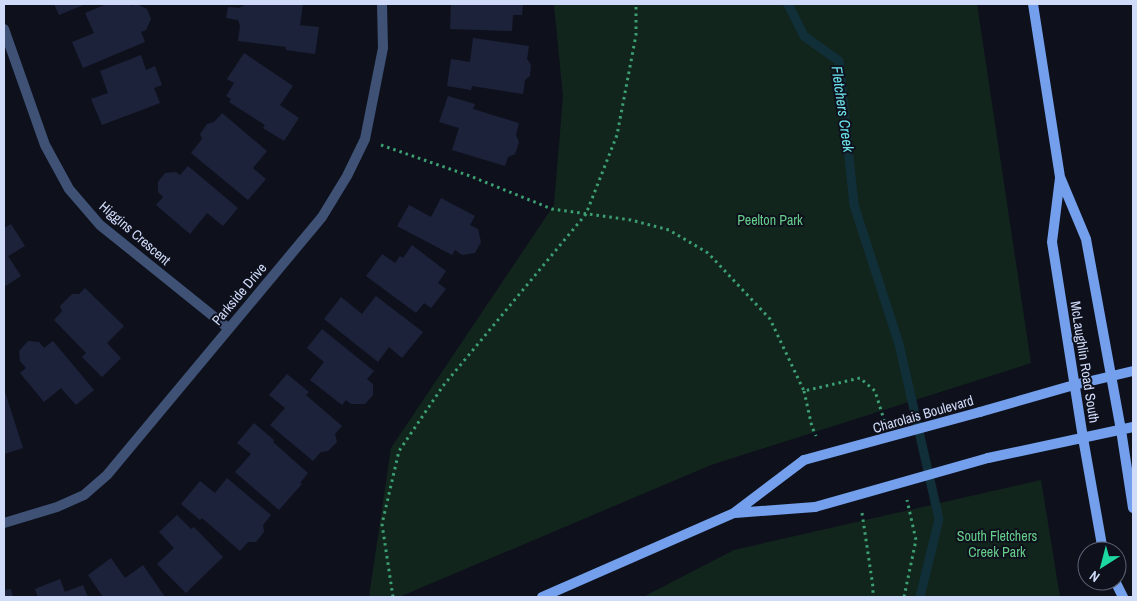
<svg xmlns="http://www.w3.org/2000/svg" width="1137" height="601" viewBox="0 0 1137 601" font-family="'Archivo Narrow',sans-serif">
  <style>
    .green { fill: #12251d }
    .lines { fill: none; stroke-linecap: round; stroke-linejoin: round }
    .stream { stroke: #112f39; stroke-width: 9 }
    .building { fill: #1d223b }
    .path { stroke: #3ca073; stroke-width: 3; stroke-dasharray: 2.5 4; stroke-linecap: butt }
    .street { stroke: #3f5275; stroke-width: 10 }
    .secondary { stroke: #739fec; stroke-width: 10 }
    .secondary-bridge { stroke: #739fec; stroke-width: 10 }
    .labels { text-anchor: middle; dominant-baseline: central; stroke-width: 4; stroke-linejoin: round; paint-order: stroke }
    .park-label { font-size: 14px; fill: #66ce8b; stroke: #0e111c }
    .street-label { font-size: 14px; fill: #d0dbf9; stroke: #0e111c }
    .water-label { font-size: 15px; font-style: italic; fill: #6be2eb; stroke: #0e111c }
  </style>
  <rect width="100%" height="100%" fill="#0e111c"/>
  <path class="green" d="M554,4H977L1031,363L711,465L399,597H369L391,448L554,205L563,97Z
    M1041,480L1060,597H643L734,550Z"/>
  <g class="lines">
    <path class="stream" d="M788,4L804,36L839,61L854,205L899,344L939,519L920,597"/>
  </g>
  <path class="building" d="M54,4H86L59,15Z
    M107,4H130L131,6L136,4L147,9L151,19L146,30L141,32L145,42L83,68L72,42L94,33L85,13Z
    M246,4H303L300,25L319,27L315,54L286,50V47L238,41L240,26L238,20L226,18L228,7L239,8Z
    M451,4H523L522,15H513L512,31L450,29Z
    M473,38L529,46L527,59L531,65L530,76L525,80L523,94L472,86L471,90L447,86L451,59L470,62Z
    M244,53L293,86L280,105L299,118L284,141L263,128L265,125L229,102L231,99L226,96L234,83L227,79Z
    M141,55L146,70L155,66L162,85L154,88L160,103L102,125L91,99L108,93L100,71Z
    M448,96L475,104L473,109L519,123L516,135L519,142L515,154L508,157L505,166L452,150L459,128L439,122Z
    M222,113L267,151L253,168L266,179L248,200L191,153L202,139L200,134L207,124L214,122Z
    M188,166L238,208L223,226L207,213L190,234L156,205L163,197L158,192V182L165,173L176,172L180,175Z
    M441,198L475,216L470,225L478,229L481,242L475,253L462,255L455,250L452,255L397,226L409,205L431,217Z
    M11,224L25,246L8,256L21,276L4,287V228Z
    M412,245L446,271L438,283L446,289L431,308L424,303L416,313L366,276L382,254L395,263L400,256L403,258Z
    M85,288L124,326L107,343L121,358L102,377L82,357L86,353L54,320L62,311L60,306L72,294H79Z
    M376,296L423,332L402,358L389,347L378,362L324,319L341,297L362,314Z
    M322,329L374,371L367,379L373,384V395L365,404H351L346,400L342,405L310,380L324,362L307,348Z
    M28,341L39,342L44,348L53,341L94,390L76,405L61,388L44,402L20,373L26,368L20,361L19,351Z
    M287,374L309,392L306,395L342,426L335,434L337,442L328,451L321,452L313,461L270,425L285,408L269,395Z
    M4,389L23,448L4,454Z
    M254,423L274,440L273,442L308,473L300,483L302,484L279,510L235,472L251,454L237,443Z
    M227,478L271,515L263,525L264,532L256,542H248L240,551L202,518L200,520L181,504L200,481L215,493Z
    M177,515L191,529L194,527L223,557L186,593L157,564L174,548L159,532Z
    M111,558L125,578L143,565L165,597H103L88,575Z
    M60,579L65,592L83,585L88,597H38L35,589Z
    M11,589L13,597H4V590Z"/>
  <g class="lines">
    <path class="path" d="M381,145L470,176L552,209L631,220L669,230L708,253L770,319L804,391L860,378L875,391L884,420
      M804,391L812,427L816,436
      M862,513L873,587V597
      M393,597L382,524L399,451L443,386L586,214L617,135L636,35V4
      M904,597L916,540L907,500"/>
    <path class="street" d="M4,29L45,145L69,189L100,225L228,328
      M4,523L57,507L84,495L107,475L322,217L347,176L365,139L383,48L382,4"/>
    <path class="secondary" d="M1033,4L1060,177L1086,239L1121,430L1133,508
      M1060,178L1052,242L1083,438L1103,551
      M980,412L1074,385L1133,371
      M988,458L1133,427
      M735,513L815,507
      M1115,581L1123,597
      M542,597L734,513L804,460"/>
    <path class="secondary-bridge" d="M804,460L980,412
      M815,507L988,458"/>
  </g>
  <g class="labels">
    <g class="park-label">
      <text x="770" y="220">Peelton Park</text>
      <text x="997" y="536">South Fletchers<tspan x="997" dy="16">Creek Park</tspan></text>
    </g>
    <g class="street-label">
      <text transform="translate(135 233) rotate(41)">Higgins Crescent</text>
      <text transform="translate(239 294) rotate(-50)">Parkside Drive</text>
      <text transform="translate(1085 362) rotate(81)">McLaughlin Road South</text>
      <text transform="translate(923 414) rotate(-16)">Charolais Boulevard</text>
    </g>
    <g class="water-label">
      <text transform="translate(843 109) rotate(82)">Fletchers Creek</text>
    </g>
  </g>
  <rect width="1137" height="601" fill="none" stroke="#d0dbf9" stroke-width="10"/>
  <g transform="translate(1102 566) rotate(216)"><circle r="24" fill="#0e111c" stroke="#5c6274"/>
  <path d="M0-4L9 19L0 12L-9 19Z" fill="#1dd8a1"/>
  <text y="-8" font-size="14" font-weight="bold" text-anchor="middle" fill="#d0dbf9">N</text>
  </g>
</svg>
